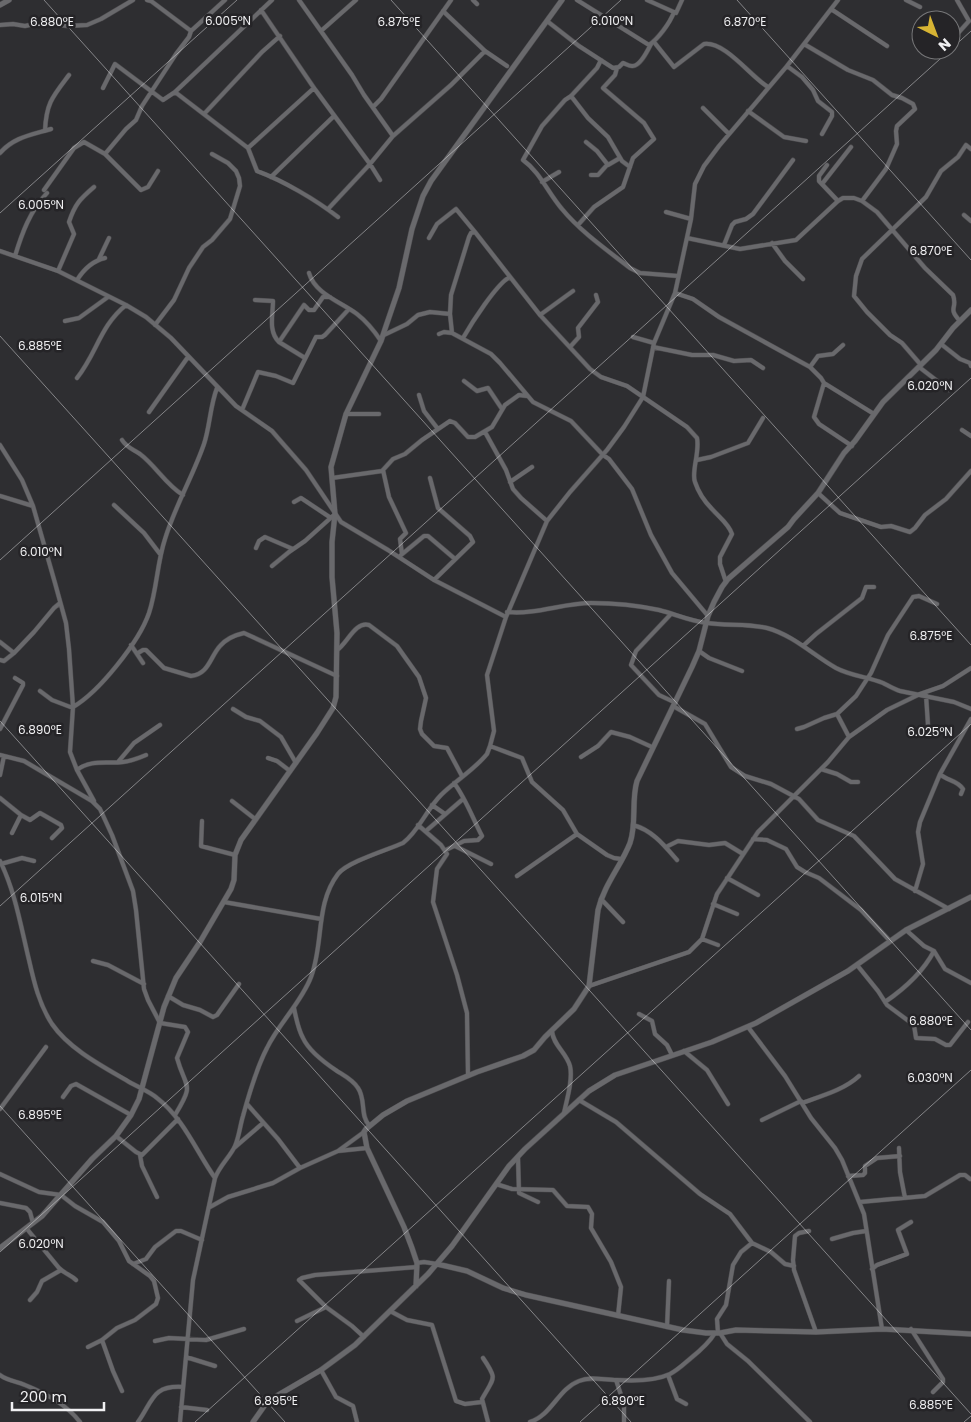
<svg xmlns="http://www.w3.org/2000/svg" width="971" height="1422" viewBox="0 0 971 1422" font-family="Poppins,sans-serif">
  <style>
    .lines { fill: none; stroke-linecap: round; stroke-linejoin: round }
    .street-casing { stroke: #4b4a4d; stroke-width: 5 }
    .secondary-casing { stroke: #4b4a4d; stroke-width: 6 }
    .street { stroke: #69696c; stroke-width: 4 }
    .secondary { stroke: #69696c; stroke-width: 5 }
    .ticks { fill: none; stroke: #f0f0f2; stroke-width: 1; stroke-opacity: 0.45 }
    .ticks-label { font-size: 12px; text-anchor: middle; fill: #f0f0f2; stroke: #252427; stroke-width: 5; stroke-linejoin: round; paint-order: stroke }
  </style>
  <rect width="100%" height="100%" fill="#2e2e31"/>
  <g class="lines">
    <defs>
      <path id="street" d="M147,0L151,1L191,31
        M299,0L352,75L364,95L393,136
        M473,0L477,4
        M577,0L649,45C658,39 670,23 674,12
        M647,0L676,13L682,0
        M906,0L920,7
        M831,9L887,46
        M261,10L314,88L370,164L380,180
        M443,11L485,51L507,66
        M547,21L579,46L613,68L619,67L623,63C626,64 629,66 632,66C640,67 648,50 651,44
        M0,25L13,24L25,26L43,22L67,26L87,25L101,19L133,0
        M321,31L356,0
        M951,41L969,21L957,0
        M654,42L674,67L704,44C725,41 751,77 768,87
        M804,44L848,70L873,80L892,95L902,98L913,104L915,109L897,126L896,131L897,144L886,169L862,201
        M601,60L597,68L571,96L588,118L608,137L622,161L630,167
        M787,66L802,77L813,90L818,101L832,112V116L822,134
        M103,88L115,64L163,100L175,92L272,0
        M175,92L248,148L257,171C284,181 316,200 338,217
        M571,96L565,100L542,126L523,160C540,172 548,193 562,209C581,232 607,250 630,268L640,273L678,276
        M373,107L381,99L451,0
        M703,108L729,134
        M748,111L784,137L806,141
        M204,114L262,52L280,36
        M45,131C46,103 53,96 69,75
        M586,142L597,151L608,165L620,158
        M248,148L314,88
        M0,153C14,137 31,135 51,129
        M105,154L126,129L136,120L142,106L176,54L189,37L191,31L225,0
        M827,165L819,176V181L838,201
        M591,175H598L607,165
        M271,177L334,116
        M542,182L559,172
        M822,184L851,147
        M44,190L74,148L84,142L105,154L141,190L148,187L158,171
        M328,209L370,164L393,136L451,85L485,51
        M666,212L691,219
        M964,215L971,221
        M578,225L594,207L623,187L633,158L654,139L644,123L603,88L615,75L617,68
        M429,238L437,224L456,209L475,232
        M687,238L740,249L796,240L838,201L843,198H854L862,201L877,212L925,268L953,295C958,309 947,307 960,321
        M772,243L785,261L803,279
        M724,245L732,225L735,222L746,219L753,214L793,160
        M0,251L58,271L126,305L146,317L171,338L236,406L272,431L278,438L306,470L341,522L388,550L434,580L506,617
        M15,256C22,233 30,211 47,193
        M99,259L109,238
        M58,271L74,234L69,222C75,204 80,199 94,187
        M309,273C315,294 341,302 357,314C366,321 375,332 381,341
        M77,280C84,269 92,261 105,258
        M675,293L693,299L719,317L810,367L821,378L824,383L814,417L819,424L852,446
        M255,300L273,301C273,315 268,331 279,342L304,305L309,310H314L323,297H330
        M540,315L573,291
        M65,321L79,318L108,297
        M155,325L174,300L189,268L203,247L212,240L230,219L240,186L239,178L236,171L228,163L212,154
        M452,333L450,314L451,295L469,237L471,233L475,232L540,315L590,369L601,377L627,386L687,427L697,438C700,452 691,472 695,482C698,491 705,502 712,509C719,517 729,524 732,534L720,557V564L726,582
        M439,334L444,332L452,333L491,354L500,363L533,402L571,421L603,455L609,459L632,489L651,535L672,573L708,616
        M384,335L407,324L418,315L430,312L450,314
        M633,337L654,343
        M463,338C471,324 497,283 510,277
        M279,342L305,358
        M941,344L960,359L970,363L971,366
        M570,347L579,337L578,328L598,302L596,295
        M653,347L692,355H713L734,361L751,360L763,368
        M921,365L902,343L890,335L867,312L854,296L856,276L862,259L926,197L941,171L958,157L966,145L971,149
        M810,367L818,356L833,354L843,345
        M919,367L949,390
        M77,378C97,353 100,326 126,305
        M464,381L477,391L488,388L502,409
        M824,383L874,414
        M419,395L424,411L438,429
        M242,410L258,372L276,376L293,383L316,337H322L325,335L349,309
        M149,412L188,357
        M346,414H379
        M962,430L971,436
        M485,432L506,470L513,489L521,498L547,521
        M122,440C127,448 133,449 140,454C156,466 166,485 183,495
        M0,445L22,480L33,506L55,583L66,623L69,649L73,707L70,752L77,770L94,801
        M697,460L711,457L748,443L763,418
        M383,470L389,497L406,533L400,539L402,554
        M332,478L382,471L393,459L405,454L422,440L450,421L455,423L468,437H475L492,427L505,405L519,395L527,396
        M430,478L438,508L470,536L473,542L434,580
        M510,482L532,467
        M818,493L840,513L881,527L891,526L910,532L915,528L925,515L946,499L971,471
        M0,496L33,506
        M294,502L301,498L331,518
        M114,505L144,533L160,554
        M256,548L259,541L265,537L293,549
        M401,555L424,536H428L455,559
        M272,566L289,552L305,541L335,514
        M507,612C536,615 563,603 591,603C614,603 636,605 659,610C675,614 690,621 707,623C727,626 747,623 767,628C793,635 813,655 836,668C851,676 868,677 883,683C889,686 894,689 900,691L954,702L971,709
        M671,614L636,651L631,665L659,695L674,702
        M0,642L14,653
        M131,645L143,663
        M803,646L816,634L862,598L866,587H874
        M337,650C347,644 355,621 369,625L397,646L419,677L426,698L421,721L420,729L422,734L434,746L447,748L462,776
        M699,651L709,658L742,671
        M138,653L143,650H146L164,668L191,676C209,674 210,657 220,646C226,639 235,635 244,633L337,676
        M0,660L4,661L14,653L34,632L54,608L60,603
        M40,691L52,700L73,708
        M926,695L928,725
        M673,706L705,724L731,767L745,776L771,784L799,799L818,820L854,836L895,879L949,909
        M73,707C99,692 139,642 149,613C157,589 157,563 165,539C175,506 193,476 204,444C210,426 210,406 217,388
        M233,709L246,717L260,721L281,737L296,763
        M837,714L849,737
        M0,729L23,685V683L15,678
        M797,729L804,727L824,718L837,714L856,696L871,673L888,635L913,597L919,596L937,604
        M490,746L522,758L532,782L563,810L577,834L607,855L614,858L621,859
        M0,755L24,761L92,801L100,809L112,835L133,891L136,910L144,989L148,1000L160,1023L185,1027L188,1032L177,1058C186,1090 195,1082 175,1115
        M581,757L598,746L611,732L630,737L652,747
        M268,758L277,761L290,771
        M118,762L134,743L160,725
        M821,769L837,774L851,782H858
        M77,770C91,759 107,764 123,762C131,761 139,758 146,755
        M940,774C947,781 957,780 963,789L961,794
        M0,775L4,756
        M0,798L21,815
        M232,801L255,819
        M432,805L445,814
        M202,821L201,846L235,855
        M418,825L441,845L447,854L437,869L433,902L457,975L467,1013L468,1076
        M633,825C652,830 664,845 677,860
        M426,831L463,799
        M12,833L21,815L30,820L40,813L61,825L62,828L52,838
        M753,839L767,840L786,849L797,867L805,872L819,878L861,910L890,941
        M455,846L491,864
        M666,847L678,841L709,845L725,843L743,854
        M446,850L464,841L478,840L482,836C473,819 465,797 454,783
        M0,861C15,891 21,927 29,960C34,982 39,1004 52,1024C70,1050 104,1067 131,1083C140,1088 150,1092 157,1098C184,1119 196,1151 215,1178
        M1,864L22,858L34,861
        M517,876L577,834
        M727,878L758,895
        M915,891L923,864L918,832L920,822L940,774L971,719
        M601,899L623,922
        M224,902L321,919
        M713,904L737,914
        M906,930L924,946L934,951L945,969L971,983
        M702,939L718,945
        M93,961L108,965L144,984
        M857,965L878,991L887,1005L914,1025L916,1038L935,1039L946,1045H950L968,1022
        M589,986L689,952L702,939L717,894L758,832L828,762L849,737L887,710L920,694L943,686L971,668
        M168,996L183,1005L200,1010L213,1017L217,1015L239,984
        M885,1002C904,989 923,972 934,951
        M294,1008C296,1018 298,1029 303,1038C309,1051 325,1063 337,1071C345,1076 353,1080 358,1088C366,1099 360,1116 369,1125
        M639,1014L652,1021L655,1034L667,1045L672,1055
        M748,1027L785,1076L811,1118L835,1148L842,1160L864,1214L882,1329
        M552,1031C553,1045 566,1052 570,1066C573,1079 567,1099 564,1113
        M684,1051L707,1070L728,1104
        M63,1097L71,1086L76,1084L131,1115
        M579,1100L616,1122L700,1194L730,1214L752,1243L771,1252L785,1264L794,1266
        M802,1103C821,1096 844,1090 859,1076
        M247,1104L278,1139L300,1168
        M0,1109L46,1047
        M762,1120L801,1101
        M116,1136L136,1152L142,1155L178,1119
        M234,1148L263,1123
        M899,1148L900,1172L905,1198
        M338,1151L367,1148
        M140,1155L142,1166L157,1197
        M518,1157L519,1193L538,1202
        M0,1174L39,1192L61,1195L75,1206L103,1222L119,1241L129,1261L150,1276L154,1281L158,1298L156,1304L135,1320L117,1328L102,1340L88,1347
        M848,1176L863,1175L865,1173V1166L877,1158L900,1156
        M496,1184L512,1189L553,1190L567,1206L588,1207L592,1214L591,1228L611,1262L621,1287L618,1316
        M860,1202L925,1196L960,1175H965L970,1179
        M0,1203L26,1208L30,1212L33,1223
        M210,1207L228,1197L273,1183L300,1168L338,1151L364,1132
        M27,1229L59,1268C65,1274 71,1275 76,1280
        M809,1231L799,1233L795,1236L793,1260L794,1270L816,1332
        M832,1239L853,1233L866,1231
        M417,1263L424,1262L437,1264
        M133,1264L146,1259L155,1247L176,1231H181L202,1240
        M872,1269L877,1265L907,1254L898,1230L911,1222
        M30,1300L37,1292L42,1281L61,1270
        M390,1311L407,1320L432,1325L456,1401L465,1404L482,1402
        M297,1321L326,1307
        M667,1327L669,1281
        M911,1329L943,1379V1382L933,1392
        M718,1333L717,1319L726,1305L733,1265L741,1252L752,1243
        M720,1333L727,1344L748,1361L810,1422
        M364,1337L352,1326L326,1307L299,1280L302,1278L315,1275L417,1267
        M102,1340L113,1371L122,1391
        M155,1341L169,1338L206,1340L244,1329
        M186,1357L215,1366
        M483,1358C498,1380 494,1377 482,1399L488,1422
        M321,1370L336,1397L353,1406L357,1422
        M0,1375C8,1381 16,1381 25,1385C45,1393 67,1405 80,1422
        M668,1375L677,1399L686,1404
        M616,1380L624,1404V1422
        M181,1407L207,1410
        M138,1422C153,1401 152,1385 183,1387
        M180,1422L193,1280L215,1178C220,1165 230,1157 235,1146C239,1137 240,1126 243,1116C249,1094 256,1069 267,1048C279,1023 301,1003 311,977C324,944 315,904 338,874C347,862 387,850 403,843C419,831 426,810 441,795C455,781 474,770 487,754L490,746L494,731L487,675L506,617L547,521L570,492L607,450L624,427L643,397L654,343L675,293L691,219L695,184L704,166L719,146L787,66L838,0
        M530,1422C552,1415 558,1389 579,1381C591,1376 604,1380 617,1380C633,1381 655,1381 670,1374C678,1370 685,1363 691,1358C701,1350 709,1343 715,1333"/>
      <path id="secondary" d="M0,5L9,0
        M0,1248L42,1216L92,1159L116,1136L131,1115L139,1099L164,1007L176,978L200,942L231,889L234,880L235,855L241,840L317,733L333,708L336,697L337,633L332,577V542L335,514L331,467L346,414L381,341L386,326L399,288L412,229L423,196L431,181L562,0
        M437,1264L467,1271L503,1288L526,1295L683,1330L706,1333H720L736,1330L816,1332L882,1329L971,1334
        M416,1286L417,1263L412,1248L404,1227L367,1148L364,1132L366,1129L383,1115L407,1101L477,1072L523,1056L534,1050L545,1037L574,1009L589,986L598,910C604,885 621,866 630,843C637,823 631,801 637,781L692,667L699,651L708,616L714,602L722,587L728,579L788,527L794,519L818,493L844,453L855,441L883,402L936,350L953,328L971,310
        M253,1422L265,1405L273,1398L321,1370L355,1345L428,1274L452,1246L509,1166L525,1149L589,1091L615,1075L712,1042L756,1023L848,971L906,930L971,897"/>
    </defs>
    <use href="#street" class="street-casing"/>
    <use href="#secondary" class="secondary-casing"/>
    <use href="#street" class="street"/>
    <use href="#secondary" class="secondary"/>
  </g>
  <path class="ticks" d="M44,0L971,1030M391,0L971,645M737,0L971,260M951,49L971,31M0,213L237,0M0,336L971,1414M0,560L621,0M0,721L631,1422M0,906L950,50M0,1106L285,1422M0,1252L971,378M195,1422L971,724M580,1422L971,1070M964,1422L971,1416"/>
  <g class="ticks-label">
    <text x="228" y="25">6.005°N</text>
    <text x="612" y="25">6.010°N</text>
    <text x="52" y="26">6.880°E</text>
    <text x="399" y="26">6.875°E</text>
    <text x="745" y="26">6.870°E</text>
    <text x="41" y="209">6.005°N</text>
    <text x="931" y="255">6.870°E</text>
    <text x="40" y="350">6.885°E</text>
    <text x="930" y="390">6.020°N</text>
    <text x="41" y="556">6.010°N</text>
    <text x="931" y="640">6.875°E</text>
    <text x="40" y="734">6.890°E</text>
    <text x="930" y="736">6.025°N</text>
    <text x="41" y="902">6.015°N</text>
    <text x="931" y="1025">6.880°E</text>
    <text x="930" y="1082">6.030°N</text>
    <text x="40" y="1119">6.895°E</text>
    <text x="41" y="1248">6.020°N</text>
    <text x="276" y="1405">6.895°E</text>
    <text x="623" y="1405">6.890°E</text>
    <text x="931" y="1409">6.885°E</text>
  </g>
  <g transform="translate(936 35) rotate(138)"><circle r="24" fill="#252427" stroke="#767678"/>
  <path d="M0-4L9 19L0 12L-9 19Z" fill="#d7b434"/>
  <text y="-8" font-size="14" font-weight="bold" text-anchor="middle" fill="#f0f0f2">N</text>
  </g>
  <path d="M12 1402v8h92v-8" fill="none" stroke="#f0f0f2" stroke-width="2.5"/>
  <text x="20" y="1402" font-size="15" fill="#f0f0f2" stroke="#252427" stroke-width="4" paint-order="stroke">200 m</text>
</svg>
